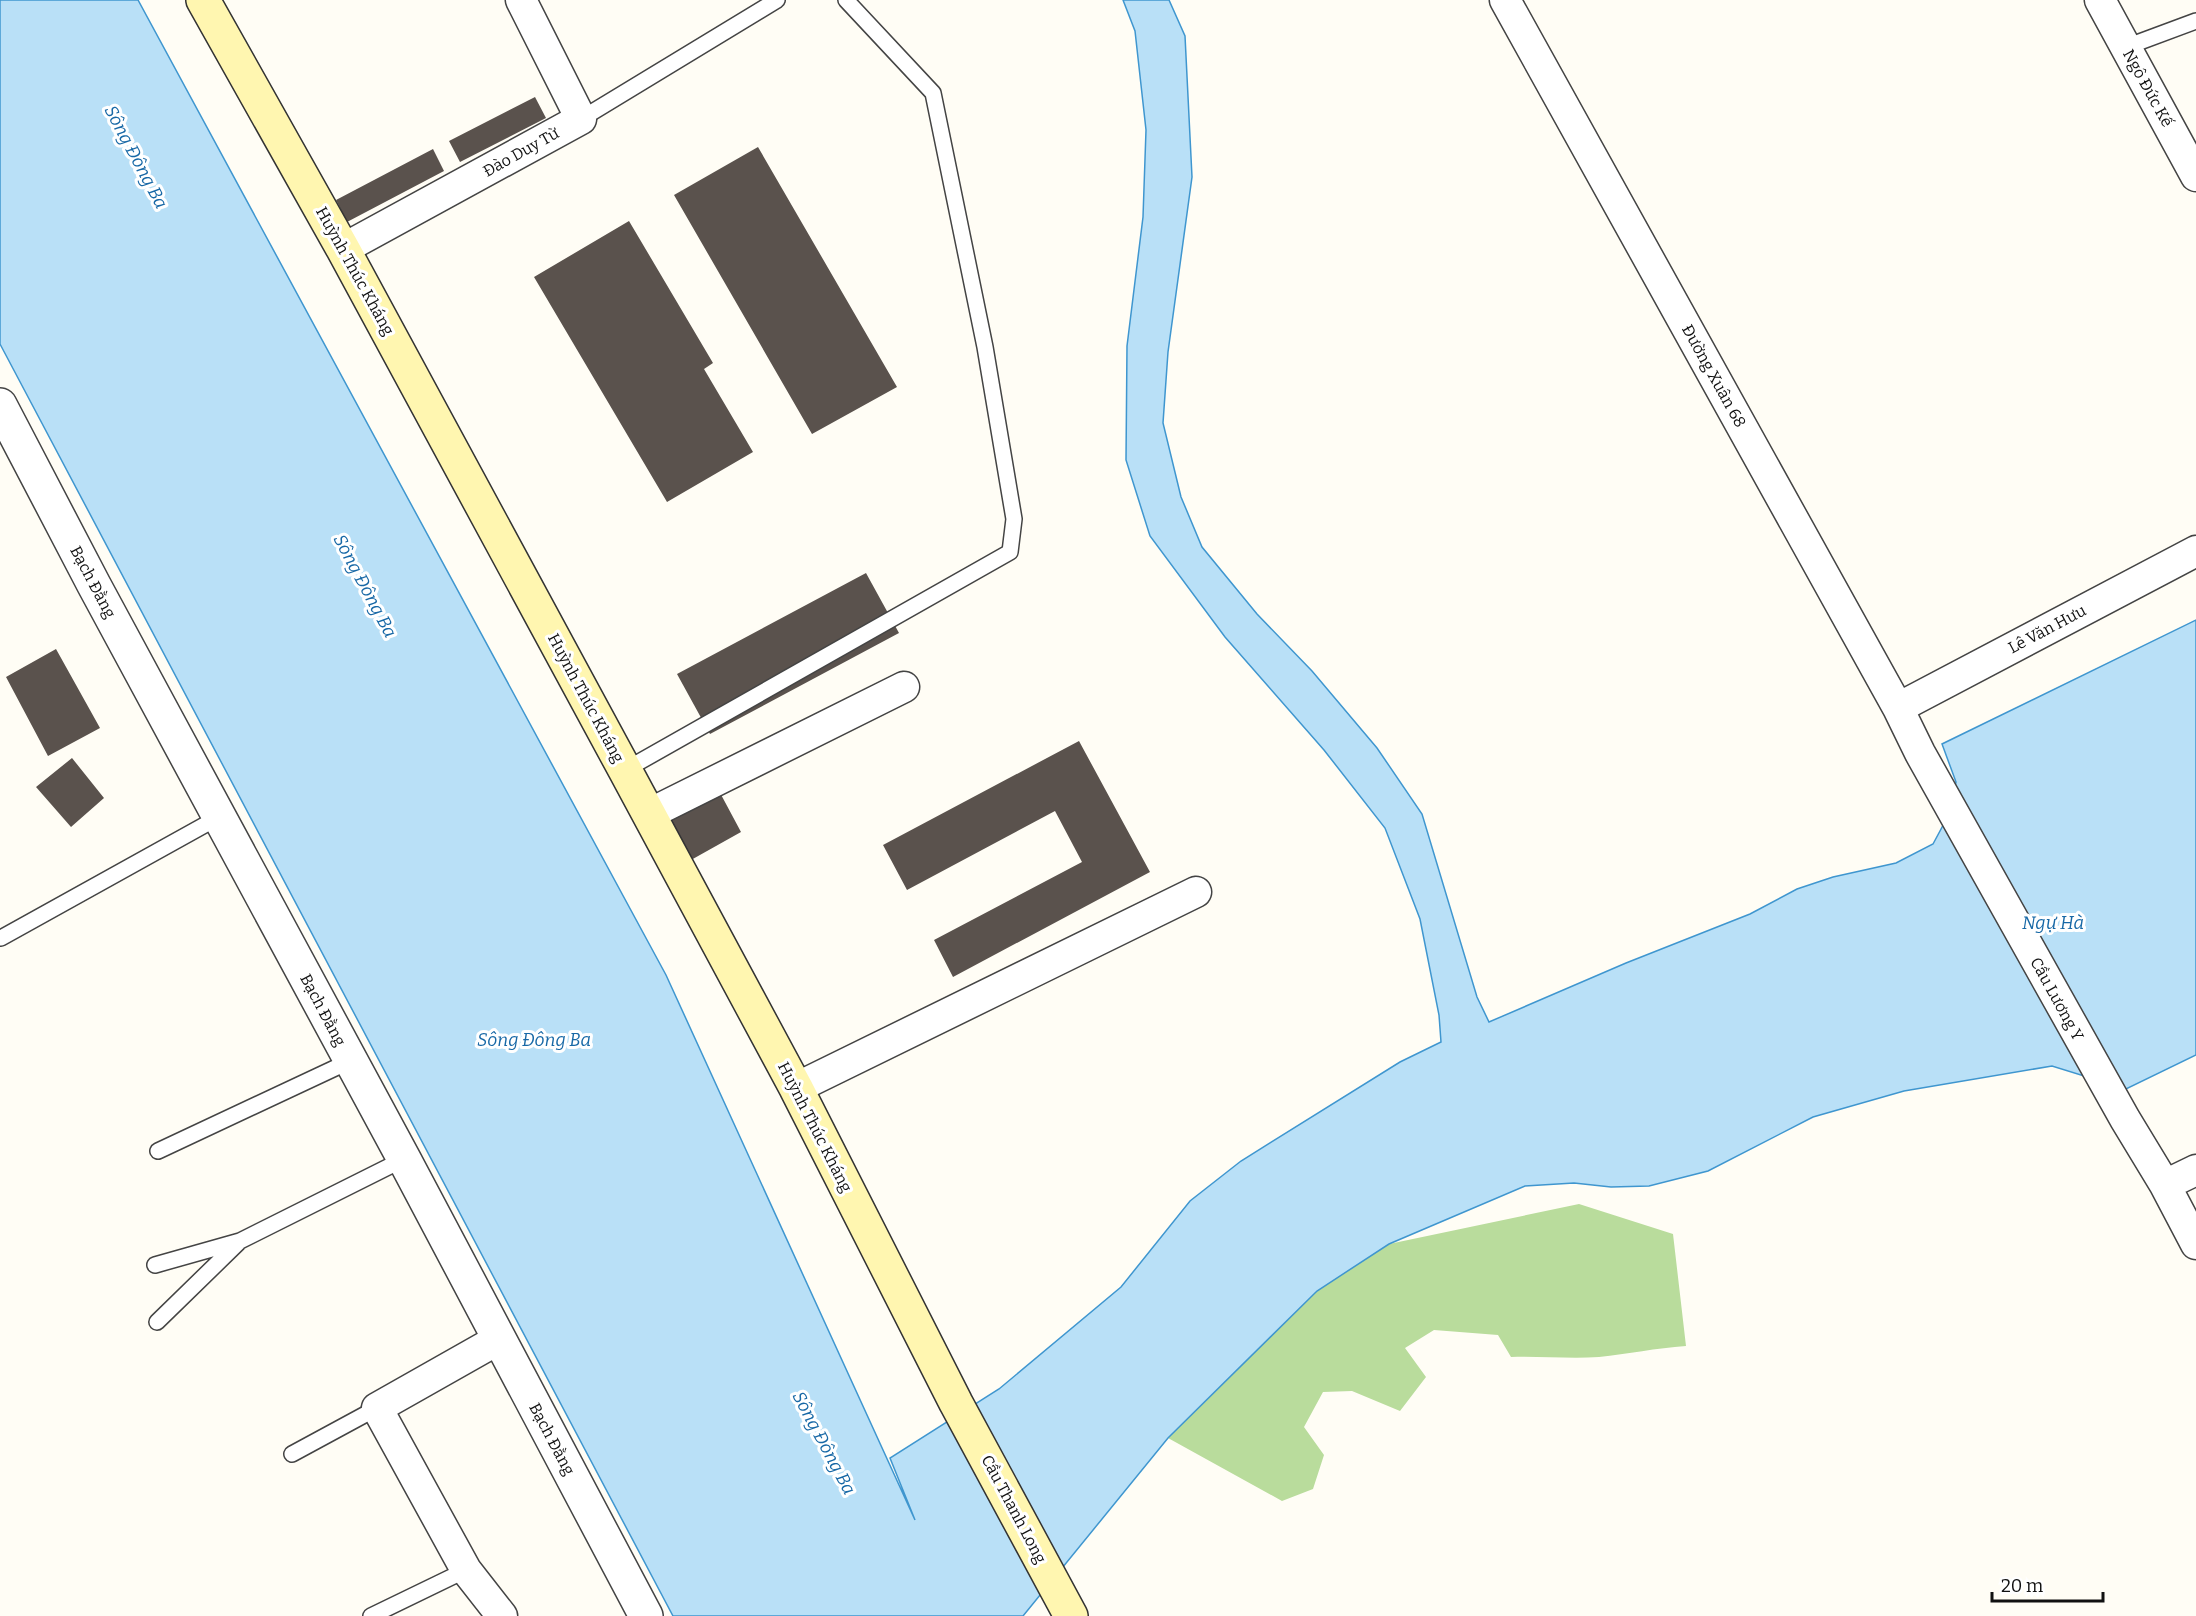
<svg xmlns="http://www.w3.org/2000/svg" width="2196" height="1616" viewBox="0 0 2196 1616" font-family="Bitter,serif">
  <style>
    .forest { fill: #b9dc9c }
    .water { fill: #b9e0f7; stroke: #3f96cf; stroke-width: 1.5 }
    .building { fill: #5a524d }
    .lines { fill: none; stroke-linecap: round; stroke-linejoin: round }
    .service-casing { stroke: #444; stroke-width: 18 }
    .minor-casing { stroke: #444; stroke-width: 33 }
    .tertiary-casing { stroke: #444; stroke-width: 36 }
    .secondary-casing { stroke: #333; stroke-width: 36 }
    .service { stroke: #fff; stroke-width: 15 }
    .minor { stroke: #fff; stroke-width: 30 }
    .tertiary { stroke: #fff; stroke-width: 33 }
    .secondary { stroke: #fff6b0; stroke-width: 33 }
    .labels { text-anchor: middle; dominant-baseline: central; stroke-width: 6; stroke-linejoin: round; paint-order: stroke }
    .street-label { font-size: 16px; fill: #111; stroke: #fff }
    .water-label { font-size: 18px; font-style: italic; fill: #1768a6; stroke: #fff }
  </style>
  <rect width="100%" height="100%" fill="#fffdf5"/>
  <path class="forest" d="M1579,1204L1673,1234L1686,1346C1656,1348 1628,1354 1599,1357C1570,1359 1540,1356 1511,1357L1498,1335L1434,1330L1405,1348L1426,1377L1400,1411L1352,1391L1323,1392L1304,1427L1324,1455L1313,1489L1282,1501L1168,1438L1317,1291L1389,1244Z"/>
  <path class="water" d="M0,0H138L666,975L915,1520L890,1458L999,1389L1121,1287L1190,1201L1241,1161L1400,1062L1441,1042L1439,1015L1420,919L1385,828L1324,750L1225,637L1150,536L1126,460L1127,346L1143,217L1146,130L1135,31L1123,0H1169L1185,36L1192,177L1168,352L1163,423L1181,497L1202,547L1257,614L1312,671L1377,748L1422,814L1477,997L1489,1022L1626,963L1750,914L1797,889L1833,877L1896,863L1933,844L1948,816L1956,782L1942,744L2196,620V1055L2126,1089L2052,1066L1904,1091L1813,1117L1708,1171L1649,1186L1611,1187L1574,1183L1525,1186L1389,1244L1317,1291L1168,1438L1023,1616H673L0,344Z"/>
  <path class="building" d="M535,97L546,118L460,162L449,141Z
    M758,147L897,387L812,434L674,195Z
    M433,149L444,171L347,222L336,200Z
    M629,221L713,363L704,369L753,452L667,502L534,277Z
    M866,573L899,633L710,734L677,674Z
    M56,649L100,728L48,756L6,677Z
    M1079,741L1150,872L953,977L934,940L1082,862L1055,811L907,890L883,845Z
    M72,758L104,798L71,827L36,787Z
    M718,789L741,832L691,860L666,817Z"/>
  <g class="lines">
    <defs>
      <path id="service" d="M2126,47L2196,21
        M581,119L777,0
        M625,770L1010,552L1014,519L985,347L933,93L846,0
        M1,938L219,817
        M158,1151L350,1061
        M155,1265L240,1241L404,1159
        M157,1322L238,1243
        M292,1454L377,1408
        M371,1616L466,1570"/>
      <path id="minor" d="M1505,0L1898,708L1920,753L2125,1119L2165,1185L2196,1244
        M2100,0L2196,176
        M343,249L581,119L521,0
        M1898,708L2196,551
        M649,814L904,687
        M796,1088L1196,892
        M2165,1185L2196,1170
        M499,1339L377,1408L466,1570L502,1616"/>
      <path id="tertiary" d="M0,405L94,585L404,1159L646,1616"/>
      <path id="secondary" d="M203,0L343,249L625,770L796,1088L956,1403L1071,1616"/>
    </defs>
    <use href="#service" class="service-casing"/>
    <use href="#minor" class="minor-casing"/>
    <use href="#tertiary" class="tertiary-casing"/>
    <use href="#secondary" class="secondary-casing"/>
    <use href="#service" class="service"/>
    <use href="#minor" class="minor"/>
    <use href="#tertiary" class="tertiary"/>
    <use href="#secondary" class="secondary"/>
  </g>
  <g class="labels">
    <g class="street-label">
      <text transform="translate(2148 88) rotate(61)">Ngô Đức Kế</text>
      <text transform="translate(521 152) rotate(-29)">Đào Duy Từ</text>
      <text transform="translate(355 271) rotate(61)">Huỳnh Thúc Kháng</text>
      <text transform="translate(1714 376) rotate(61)">Đường Xuân 68</text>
      <text transform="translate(93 582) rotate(62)">Bạch Đằng</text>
      <text transform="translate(2047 629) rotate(-28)">Lê Văn Hưu</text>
      <text transform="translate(586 698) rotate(62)">Huỳnh Thúc Kháng</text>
      <text transform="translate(2057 999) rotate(61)">Cầu Lương Y</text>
      <text transform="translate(323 1010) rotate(62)">Bạch Đằng</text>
      <text transform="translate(815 1127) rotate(63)">Huỳnh Thúc Kháng</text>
      <text transform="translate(552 1439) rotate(62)">Bạch Đằng</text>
      <text transform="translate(1014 1509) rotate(62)">Cầu Thanh Long</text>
    </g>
    <g class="water-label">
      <text transform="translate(136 157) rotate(62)">Sông Đông Ba</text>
      <text transform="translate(365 586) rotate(62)">Sông Đông Ba</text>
      <text x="2053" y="923">Ngự Hà</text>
      <text x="534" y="1040">Sông Đông Ba</text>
      <text transform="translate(824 1443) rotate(62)">Sông Đông Ba</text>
    </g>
  </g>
  <path d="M1992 1592v9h111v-9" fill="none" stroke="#111111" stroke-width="3"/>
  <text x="2001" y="1592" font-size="18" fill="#111111" stroke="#ffffff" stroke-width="4.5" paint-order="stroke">20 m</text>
</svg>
